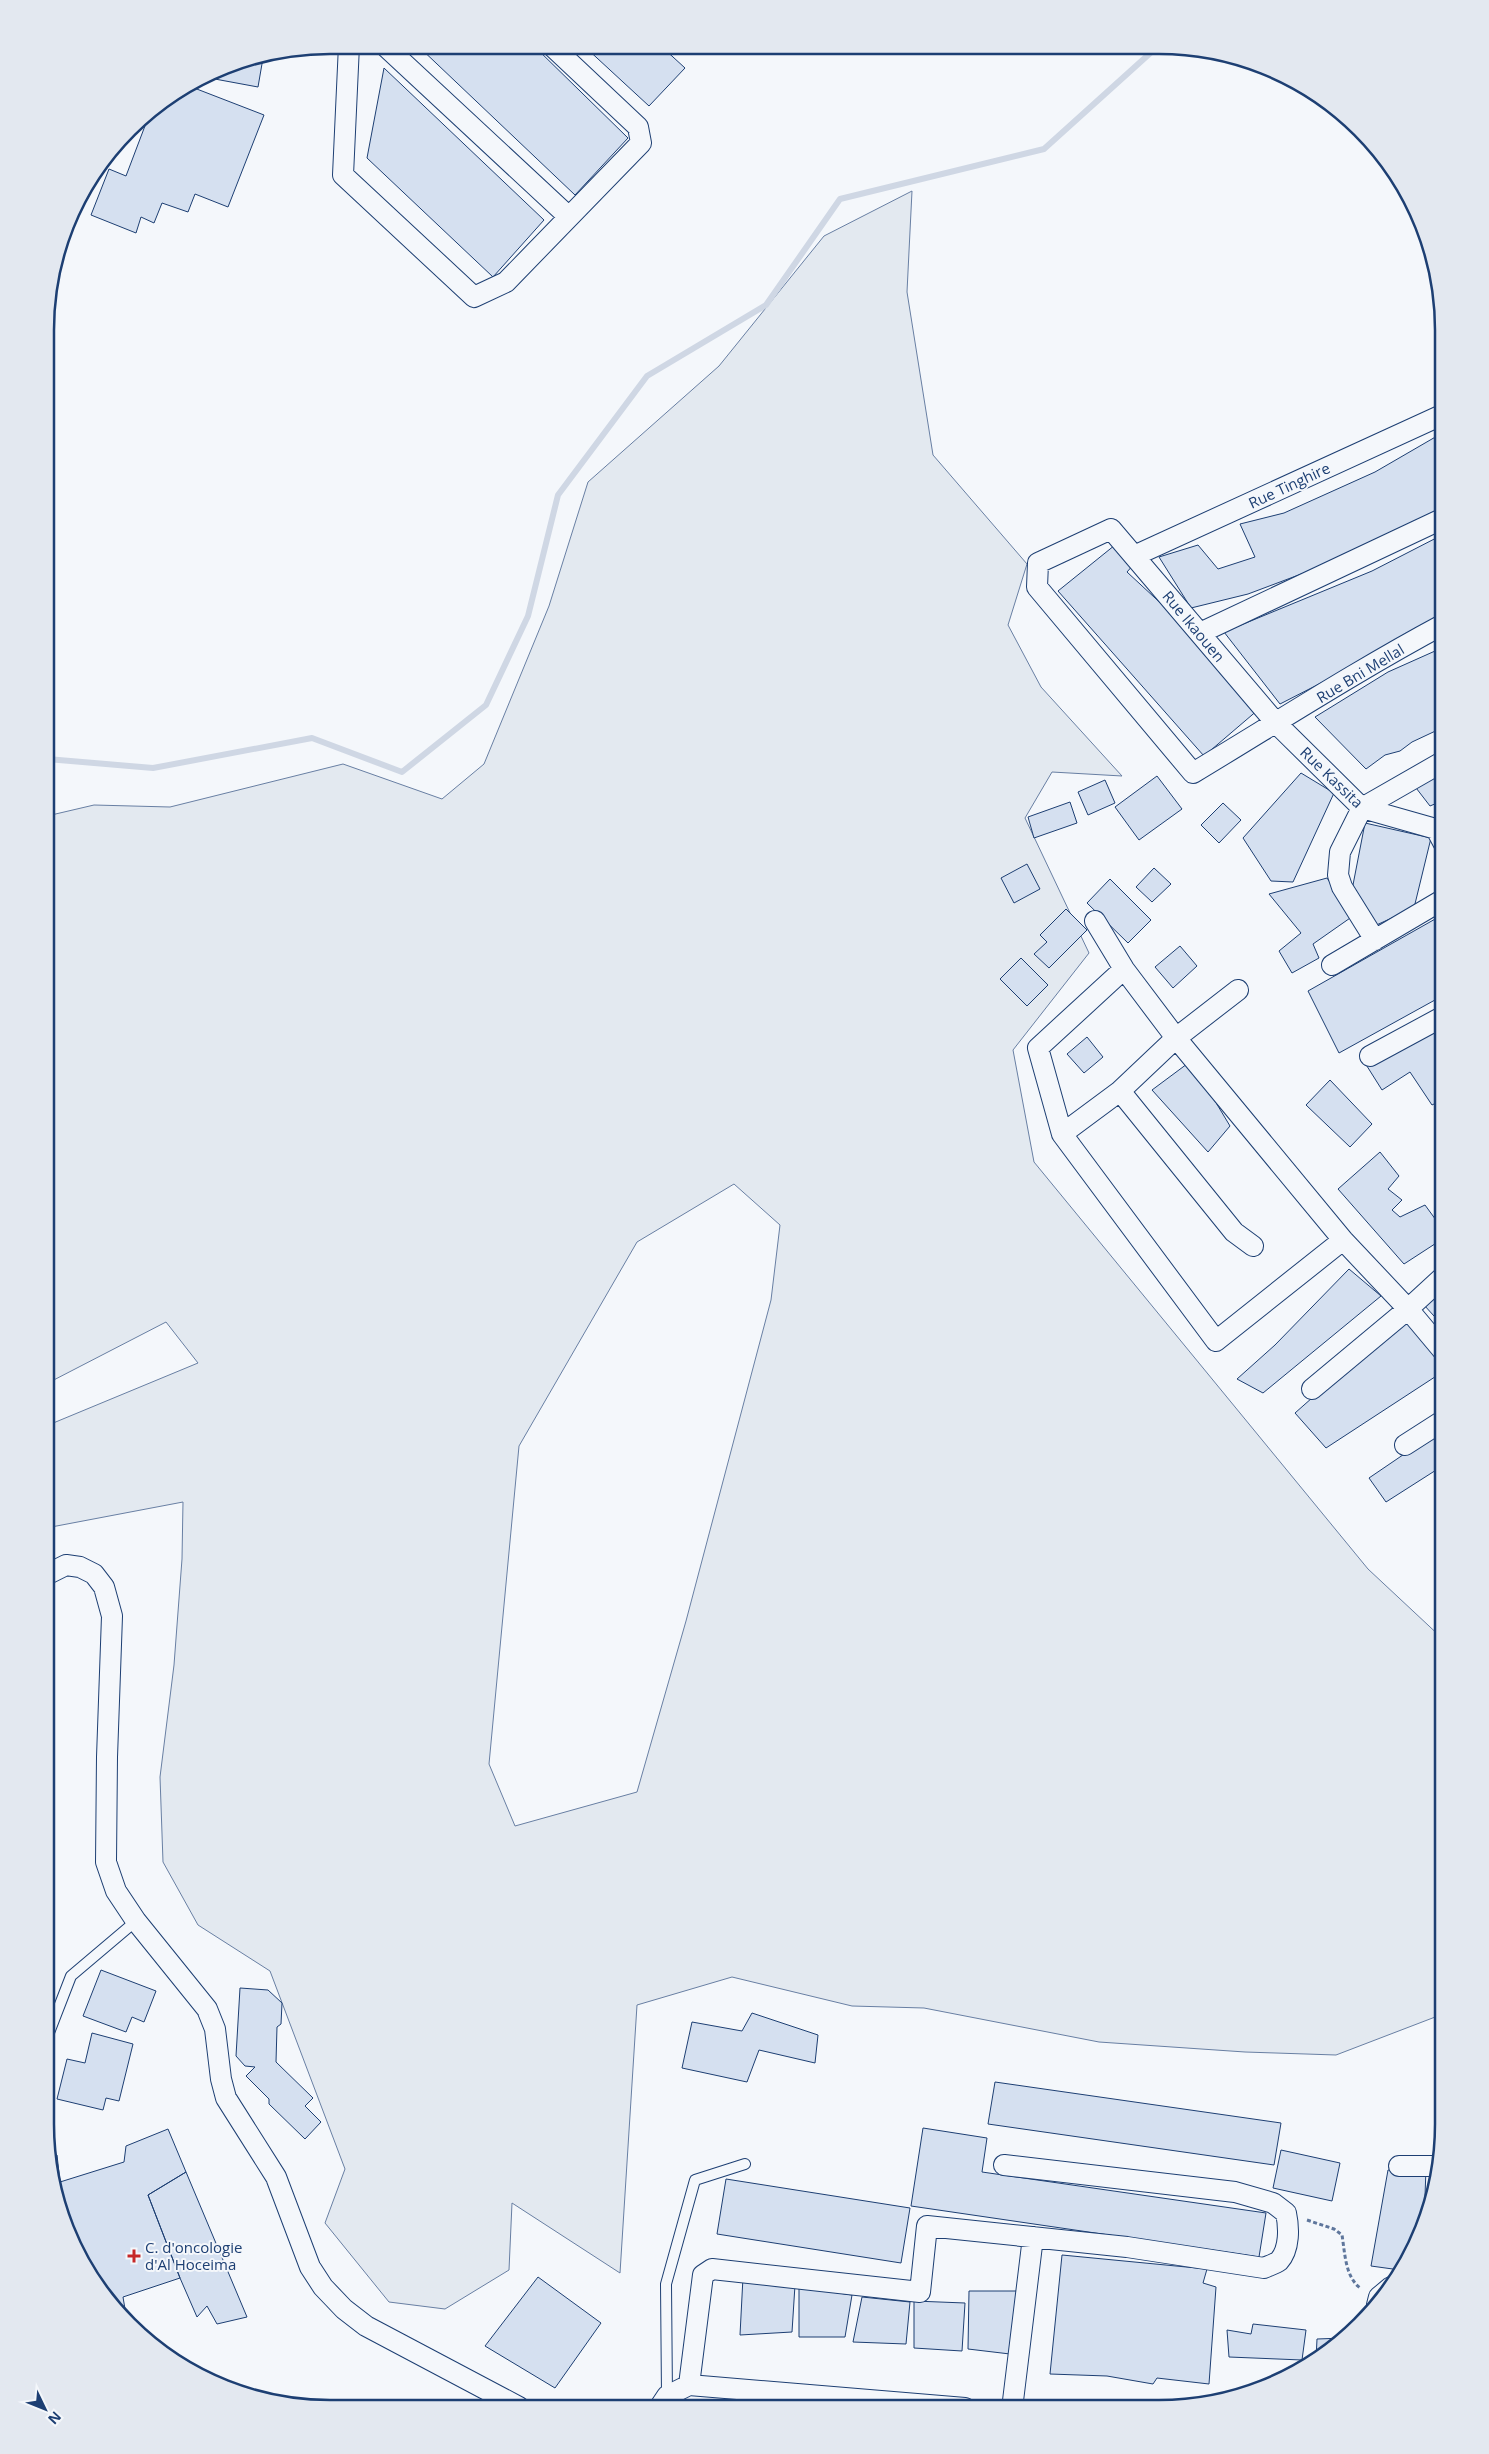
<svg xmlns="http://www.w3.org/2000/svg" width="1489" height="2454" viewBox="0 0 1489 2454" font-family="'Open Sans',sans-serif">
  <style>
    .green { fill: #e3e9f0; stroke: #687fa3; fill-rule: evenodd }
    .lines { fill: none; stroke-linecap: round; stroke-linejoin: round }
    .stream { stroke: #cfd7e4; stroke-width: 6 }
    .building { fill: #d5e0f0; stroke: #1d3f73 }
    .service-casing { stroke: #1d3f73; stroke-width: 12 }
    .minor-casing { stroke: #1d3f73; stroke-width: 22 }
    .path { stroke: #5e769c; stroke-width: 3; stroke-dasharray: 4 2.5; stroke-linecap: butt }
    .service { stroke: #f4f7fb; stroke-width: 10 }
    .minor { stroke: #f4f7fb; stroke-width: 20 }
    .poi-dot { fill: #c62828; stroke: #f4f7fb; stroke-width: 2 }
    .labels { text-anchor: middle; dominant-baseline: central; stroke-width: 4; stroke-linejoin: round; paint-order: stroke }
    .street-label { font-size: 15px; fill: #1d3f73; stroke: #f4f7fb }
    .poi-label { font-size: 15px; fill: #1d3f73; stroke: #f4f7fb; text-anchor: start }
    .rim { fill: none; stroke: #1d3f73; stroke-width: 2.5 }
  </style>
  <rect width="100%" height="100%" fill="#f4f7fb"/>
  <path class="green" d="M912,191L907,292L933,455L1027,564L1008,625L1041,687L1122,776L1052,772L1025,818L1089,953L1013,1050L1034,1162L1368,1569L1444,1640L1443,2014L1336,2055L1245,2052L1099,2042L924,2008L852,2006L732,1977L637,2005L620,2273L512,2203L509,2270L445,2309L389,2302L325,2223L345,2169L270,1971L198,1925L163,1862L160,1777L174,1665L182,1559L183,1502L46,1528V1426L198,1363L166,1322L46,1384L47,816L94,805L170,807L343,764L442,799L484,764L549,606L588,482L719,366L824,236ZM734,1184L780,1225L771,1300L686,1621L637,1792L515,1826L489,1764L519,1446L637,1242Z"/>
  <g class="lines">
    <path class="stream" d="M47,759L153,768L312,738L402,772L486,705L528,616L558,495L647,376L766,305L840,199L1044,149L1157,47"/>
  </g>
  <path class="building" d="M417,45L534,46L628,138L575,195Z
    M584,46H661L685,68L649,106Z
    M263,58L258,87L204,77L221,67Z
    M384,68L544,220L493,277L367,158Z
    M189,86L264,115L228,207L195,194L188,212L162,203L154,223L141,217L136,233L91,215L109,169L126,176L151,110Z
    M1444,432V507L1304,573L1248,594L1191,608L1159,557L1198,545L1218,569L1255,557L1240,524L1284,513L1375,472Z
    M1444,534V620L1280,704L1224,632L1372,571Z
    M1115,545L1134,564L1127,572L1168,610L1259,709L1204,756L1058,591Z
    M1444,647V727L1412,742L1400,751L1385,755L1366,769L1315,717L1388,672Z
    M1444,769V800L1430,806L1413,784Z
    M1301,773L1334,793L1293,882L1271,881L1243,838Z
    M1157,776L1182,809L1139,840L1115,807Z
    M1105,780L1115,803L1088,815L1078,792Z
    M1070,802L1077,823L1034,838L1028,817Z
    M1223,803L1241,820L1219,843L1201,825Z
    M1365,823L1431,838L1414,908L1372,927L1352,890Z
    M1027,864L1040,889L1014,903L1001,878Z
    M1154,868L1171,884L1152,902L1136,887Z
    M1327,878L1353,916L1313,944L1319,958L1292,973L1279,951L1301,933L1269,894Z
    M1110,879L1151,920L1128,943L1087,903Z
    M1066,909L1087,930L1049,968L1034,954L1047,942L1040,935Z
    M1444,914V995L1339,1053L1308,991Z
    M1180,946L1197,966L1173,988L1155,967Z
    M1021,958L1048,985L1027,1006L1000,979Z
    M1444,1020V1099L1432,1105L1410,1072L1382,1090L1365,1063Z
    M1087,1037L1103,1057L1084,1073L1067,1054Z
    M1191,1061L1230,1126L1208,1152L1152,1090Z
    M1330,1080L1372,1124L1350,1147L1306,1105Z
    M1380,1152L1399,1176L1388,1189L1402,1200L1392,1210L1400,1217L1425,1205L1444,1231V1238L1404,1264L1338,1189Z
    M1349,1269L1381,1296L1263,1393L1237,1379L1275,1345Z
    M1444,1286V1327L1424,1305Z
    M1407,1314L1444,1360V1371L1326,1448L1295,1413Z
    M1444,1427V1465L1386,1502L1369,1478Z
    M101,1970L156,1991L144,2022L132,2017L126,2032L83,2016Z
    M240,1988L268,1990L282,2003L281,2024L277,2027L276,2062L313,2098L305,2106L321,2122L305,2139L269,2104V2099L246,2076L255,2067L245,2066L236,2056Z
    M752,2013L818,2035L815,2063L759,2050L747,2082L682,2068L692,2022L742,2031Z
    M92,2033L133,2044L119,2101L106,2098L103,2110L57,2099L67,2059L85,2063Z
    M995,2082L1281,2123L1274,2165L988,2124Z
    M923,2128L987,2138L982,2172L1266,2213L1259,2257L911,2206Z
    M168,2129L186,2172L148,2195L180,2278L123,2297L127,2321L104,2297L67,2233L51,2157L57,2155L60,2182L124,2162L126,2146Z
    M1281,2150L1340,2163L1332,2201L1273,2188Z
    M1426,2168L1424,2225L1400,2270L1371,2266L1388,2170Z
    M186,2172L247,2317L217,2324L207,2306L197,2317L180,2278L148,2195Z
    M726,2179L910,2208L901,2263L717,2234Z
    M1062,2255L1207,2269L1203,2283L1216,2287L1209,2384L1157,2378L1153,2384L1107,2376L1050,2374Z
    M538,2277L601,2323L555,2388L485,2346Z
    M743,2277L795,2285L792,2332L740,2335Z
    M799,2287L852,2295L845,2337H799Z
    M969,2291H1020L1010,2354L968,2349Z
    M862,2297L910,2302L906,2344L853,2342Z
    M914,2301L965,2303L962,2351L914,2348Z
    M1253,2324L1306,2330L1302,2360L1229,2357L1227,2330L1251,2334Z
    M1344,2338L1333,2350L1316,2360L1317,2339Z"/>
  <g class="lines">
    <defs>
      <path id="service" d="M45,2043L71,1976L136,1921
        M667,2396L666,2284L695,2180L745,2164"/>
      <path id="minor" d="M349,45L343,175L474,297L506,282L641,143L638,127L552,46
        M384,45L569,217
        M1134,556L1444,414
        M1200,633L1444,518
        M1444,844L1436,829L1362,808L1276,723L1111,529L1038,563L1037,587L1193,773C1276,723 1358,670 1444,624
        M1095,921L1124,969L1176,1038L1343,1240L1408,1309L1444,1352
        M1375,940L1342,887L1338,875L1340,852L1362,808L1444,761
        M1332,965L1444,899
        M1238,990L1176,1038L1120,1091L1062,1134L1216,1341L1343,1240
        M1370,1056L1444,1016
        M1120,1091L1234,1232L1253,1246
        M1062,1134L1038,1048L1124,969
        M1312,1389L1408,1309L1444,1276
        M1405,1445L1444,1420
        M46,1575L66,1565L80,1567L94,1574L104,1587L112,1616L107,1757L106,1862L116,1891L136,1921L207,2009L215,2029L221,2079L226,2098L276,2177L310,2267L323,2287L344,2309L366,2326L519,2407
        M1399,2166H1439
        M1377,2305L1379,2297L1391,2287
        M689,2385L703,2275L712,2269L920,2292L927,2226L1127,2247L1264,2268C1268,2266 1275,2264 1279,2261C1290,2249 1289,2227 1286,2213L1273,2203L1235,2192L1004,2165
        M659,2408L667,2396L689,2385L965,2408
        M1012,2409L1033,2237"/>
    </defs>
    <use href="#service" class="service-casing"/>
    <use href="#minor" class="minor-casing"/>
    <path class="path" d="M1307,2220L1334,2229L1342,2235C1345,2253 1345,2276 1360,2288"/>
    <use href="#service" class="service"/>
    <use href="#minor" class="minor"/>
  </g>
  <path class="poi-dot" d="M131.5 2248.5h5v5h5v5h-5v5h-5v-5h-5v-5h5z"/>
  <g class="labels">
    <g class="street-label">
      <text transform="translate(1289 485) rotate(-25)">Rue Tinghire</text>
      <text transform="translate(1194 626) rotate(50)">Rue Ikaouen</text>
      <text transform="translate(1360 673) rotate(-31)">Rue Bni Mellal</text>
      <text transform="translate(1332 777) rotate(44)">Rue Kassita</text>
    </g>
    <g class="poi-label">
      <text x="145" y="2247">C. d'oncologie<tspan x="145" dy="17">d'Al Hoceima</tspan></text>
    </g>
  </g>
  <path d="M0 0H1489V2454H0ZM330 54H1159A276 276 0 0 1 1435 330V2124A276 276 0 0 1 1159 2400H330A276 276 0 0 1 54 2124V330A276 276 0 0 1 330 54Z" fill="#e3e8f0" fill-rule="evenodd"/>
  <path class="rim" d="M330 54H1159A276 276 0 0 1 1435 330V2124A276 276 0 0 1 1159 2400H330A276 276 0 0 1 54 2124V330A276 276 0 0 1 330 54Z"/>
  <g transform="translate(45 2409) rotate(133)" stroke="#f4f7fb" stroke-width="4" paint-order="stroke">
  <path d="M0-4L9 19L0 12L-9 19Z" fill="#1d3f73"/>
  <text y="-8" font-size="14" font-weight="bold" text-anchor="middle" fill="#1d3f73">N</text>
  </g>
</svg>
